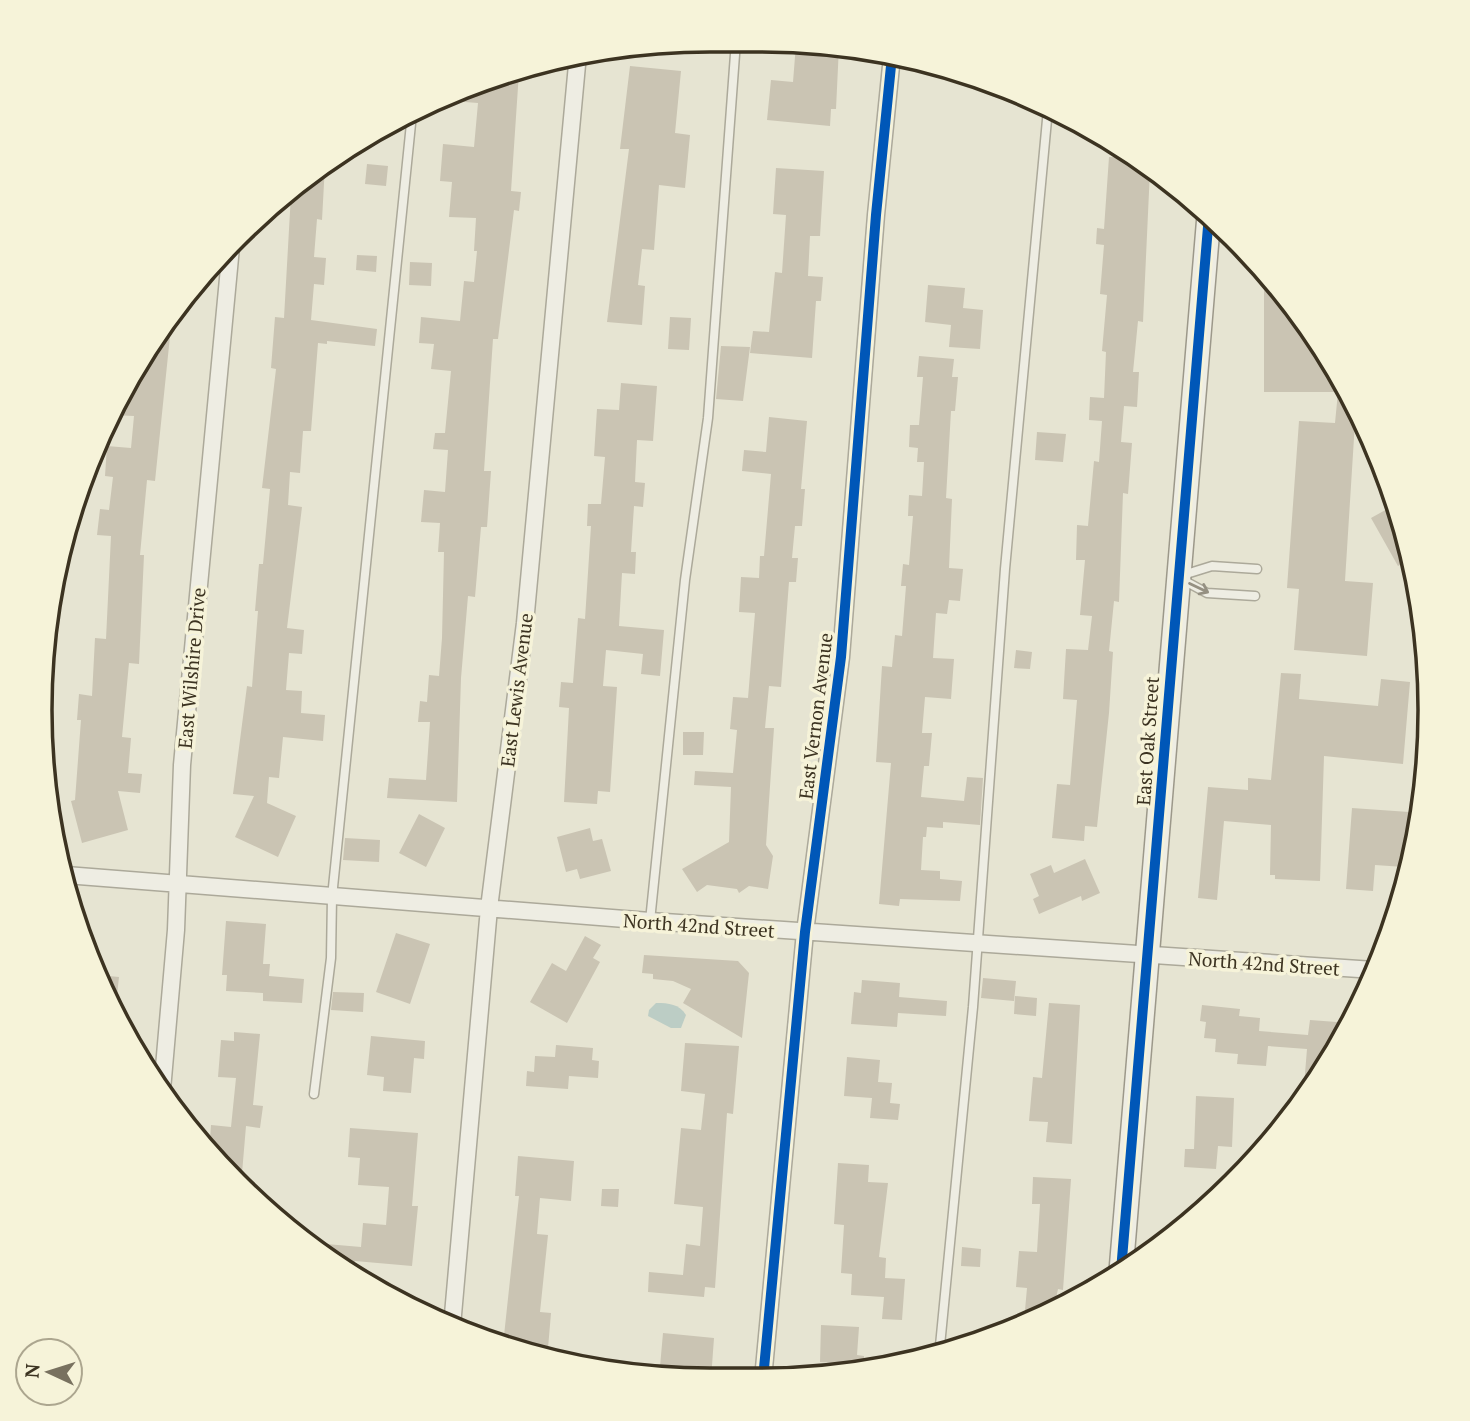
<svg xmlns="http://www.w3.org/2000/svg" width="1470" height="1421" viewBox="0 0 1470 1421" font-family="'PT Serif',serif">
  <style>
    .water { fill: #bccdc5 }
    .building { fill: #cac4b3 }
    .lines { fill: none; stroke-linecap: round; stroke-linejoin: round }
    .lane-casing { stroke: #aca99a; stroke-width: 11 }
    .street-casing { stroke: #aca99a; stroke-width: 19 }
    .secondary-casing { stroke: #9c988a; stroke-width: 26 }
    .lane { stroke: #eeede3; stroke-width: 8 }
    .street { stroke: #eeede3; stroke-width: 16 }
    .secondary { stroke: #eeede3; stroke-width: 23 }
    .cycleway-casing { stroke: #f6f3d9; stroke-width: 15 }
    .cycleway { stroke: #0057b8; stroke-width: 10 }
    .oneway { stroke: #959082 }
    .labels { text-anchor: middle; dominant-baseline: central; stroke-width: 7; stroke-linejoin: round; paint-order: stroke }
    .street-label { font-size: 19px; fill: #3c3321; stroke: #f6f3d9 }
    .rim { fill: none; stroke: #3c3321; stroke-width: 3.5 }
  </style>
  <rect width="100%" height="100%" fill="#e6e4d2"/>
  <path class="water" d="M656,1003C669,1003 679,1004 686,1015L681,1028H671L648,1016L649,1010Z"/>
  <path class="building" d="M796,44L839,46L836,109H831L830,126L767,120L771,80L793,82Z
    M630,66L681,71L675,133L690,135L685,188L659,185L654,250L642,249L638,285L645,286L642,325L607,322L629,149H620Z
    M519,72L511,191L521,192L519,211L514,210L498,339H493L484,471H491L487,527H481L475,597L468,596L461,678L457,802L387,798L389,778L426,780L430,722H418L420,701L427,702L429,675L439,676L442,638L444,552H438L440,523L421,522L424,490L445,492L448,450L433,449L435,433H445L451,371L431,369L434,344L419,343L421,317L460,321L464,281L474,282L477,251H474L476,218L449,217L452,182L440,181L443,144L474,147L478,103L438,100L454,91Z
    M1109,157L1134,158L1150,170L1143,322L1138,321L1133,372H1139L1137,407L1124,406L1121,442L1132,443L1128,494L1123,493L1119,602L1114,601L1109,651L1113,652L1109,713L1097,827L1085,826L1084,841L1052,838L1057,784L1070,785L1077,700L1063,699L1066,649L1088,650L1092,616L1080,615L1085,560H1076L1077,525L1088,526L1094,461L1099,462L1102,421L1089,420L1090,397L1104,398L1106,352L1102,351L1107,295L1100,294L1104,245L1096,244L1097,228L1104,229Z
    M367,164L388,166L386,186L365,184Z
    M325,165L322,220L317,219L314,257L326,258L324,285L314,284L311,320L377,329L375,346L327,341V344L318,343L311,431H303L300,473L290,472L288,505L302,507L287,628L304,630L302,654L289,653L286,690L302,691L301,713L325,715L323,741L283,737L279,778L269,777L267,803L296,816L278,857L235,837L254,796L233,794L247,686L252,687L258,611H255L259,564H263L270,489L262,488L276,369L271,368L275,317L284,318L291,194Z
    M776,168L824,171L820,236H810L808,276L823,277L821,301H816L812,358L750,353L753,331L769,332L775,272L782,273L786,215L773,214Z
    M357,255L377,256L376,272L356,270Z
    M410,262L432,263L431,286L409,285Z
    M1264,274L1291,302L1356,406L1345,581L1373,583L1367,656L1294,650L1299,589L1287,588L1299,421L1335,423L1338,392H1264Z
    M928,285L965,288L963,308L983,310L980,349L949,347L951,325L925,322Z
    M172,317L155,481L147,480L140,555H144L139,664L129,663L122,737L131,738L128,773L142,774L140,793L118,791L128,830L82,843L71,801L75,800L81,720H77L79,694L92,696L95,638L106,639L111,536L97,535L100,509L109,510L113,477L105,476L107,446L131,448L134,416L112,415L124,388L134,389L135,368Z
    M670,317L691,318L689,350L668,349Z
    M721,346L750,347L743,401L716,399Z
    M919,356L954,359L952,377H958L955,411H951L946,498L952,499L949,568L963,569L960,601L949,600L947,614L936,613L933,658L954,659L951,699L925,697L922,733H932L929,766H924L921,797L964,801L967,777L983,778L980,825L943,822V828L927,827L926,837H923L921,870L940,871V879L962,881L960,901L900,899L899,906L879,904L891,763L876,762L882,666L892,667L895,635L902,636L906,586H901L903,564L909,565L913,516H908L909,495L922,496L924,462H917L918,448L909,447L910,425H919L923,377H917Z
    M621,383L657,386L653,441L637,440L635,482L645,483L643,507L634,506L631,552H636L635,574L622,573L619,626L664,630L660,676L641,674L643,654L606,650L603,686L617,687L610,792L598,791L597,804L564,802L569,708L559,707L561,682L573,683L578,618L585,619L591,526H587L588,504H601L605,457L594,456L597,409L619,410Z
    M769,417L807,421L801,489H805L802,526H795L792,558H798L796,582H789L781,687L769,686L765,728H774L766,845L773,856L768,889L749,886L739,893L737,889L707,885L697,892L682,869L729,842L731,787L694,785L695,771L733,773L737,730L730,729L733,697L748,698L755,613L739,612L741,577L759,578L760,556H764L771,474L742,471L744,450L766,452Z
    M1037,432L1066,434L1063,462L1035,460Z
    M1389,508L1391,512H1398L1411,559L1398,566L1371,518Z
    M1016,650L1032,652L1030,669L1014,668Z
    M1281,673L1301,674L1299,699L1378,706L1381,679L1410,682L1403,764L1324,756L1320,881L1275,879V875H1270L1271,825L1224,821L1217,900L1198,898L1208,787L1248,790V778L1271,780Z
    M683,732H704L703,755H683Z
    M1352,808L1409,812L1408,817L1419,818L1409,862H1404V867L1375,865L1373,891L1346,889Z
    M419,814L445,828L426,867L399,853Z
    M590,828L593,841L602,839L611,871L580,879L577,869L566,872L557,837Z
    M345,838L380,840L379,862L343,860Z
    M1085,859L1100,893L1082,901L1081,896L1039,914L1033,899L1039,896L1030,874L1051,865L1054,873Z
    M226,921L266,924L263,964H270L269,976L304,979L302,1003L263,1001V993L226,991L227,975H222Z
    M396,933L430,944L410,1004L376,992Z
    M585,936L601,945L593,958L600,962L567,1023L530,1002L552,963L566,971Z
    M644,955L738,961L749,973L742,1038L683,1003L691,989L673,981L653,979V974L642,973Z
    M98,975L119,977L115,1013Z
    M983,978L1016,981L1014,1001L981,998Z
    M862,980L900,983L899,997L947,1001L946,1016L898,1013L897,1027L851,1024L854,992L861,993Z
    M333,992L364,993L363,1012L331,1010Z
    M1015,996L1037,998L1036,1016L1014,1014Z
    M1049,1003L1080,1005L1072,1144L1046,1142L1048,1122L1029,1121L1033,1077L1042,1078Z
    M1202,1005L1240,1009L1239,1016L1260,1018L1259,1031L1308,1035L1310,1020L1350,1023L1340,1045L1303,1098L1307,1049L1268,1046L1266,1066L1237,1064L1238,1054L1215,1052L1216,1039L1204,1038L1206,1022L1200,1021Z
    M234,1032L260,1034L253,1105L263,1106L260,1128L246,1126L241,1185L209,1155L211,1125L231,1127L236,1078L218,1077L221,1040L234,1041Z
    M371,1036L425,1041L424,1059L414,1058L411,1093L383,1091L384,1077L367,1075Z
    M685,1043L739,1046L733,1114L727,1113L715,1288L705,1287L704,1297L648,1292L649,1272L683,1275L686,1244L700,1246L703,1207L674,1204L681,1128L701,1130L705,1094L681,1091Z
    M556,1045L593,1048L592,1060L599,1061L598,1078L569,1076L568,1089L526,1086L527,1071L534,1072L535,1056L555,1057Z
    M847,1057L880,1060L878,1082L892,1083L890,1103L900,1104L898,1120L870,1118L872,1098L844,1096Z
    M1196,1096L1234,1098L1232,1147L1218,1146L1216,1169L1184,1167L1185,1149H1194Z
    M350,1128L418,1133L412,1206H418L412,1266L355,1261L353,1274L303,1242L361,1247L363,1223L386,1225L389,1187L358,1185L360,1158L348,1157Z
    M518,1156L574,1161L571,1201L540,1198L537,1234L548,1235L540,1312L551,1313L547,1360L503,1345L519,1196H515Z
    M838,1163L869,1165L868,1182L888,1183L879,1257L886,1258L885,1278L905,1279L902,1320L882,1319L884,1297L851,1295L852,1274L841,1273L844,1225L834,1224Z
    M1033,1177L1071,1179L1063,1290L1058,1289L1053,1312L1025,1310L1027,1288L1016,1287L1019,1251L1037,1252L1040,1204H1032Z
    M602,1189H619L618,1207L601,1206Z
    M962,1247L981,1249L980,1267L961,1266Z
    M821,1325L859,1327L857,1355L864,1356V1369L834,1374L835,1363L820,1362Z
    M663,1333L714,1338L711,1379L659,1378Z"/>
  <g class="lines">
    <defs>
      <path id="lane" d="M1183,575L1212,566L1257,569
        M1183,580L1207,593L1255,596
        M650,921L685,580L708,418L736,41
        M314,1094L331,958L332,897L412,114
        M939,1356L973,1007L1005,569L1048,109"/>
      <path id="street" d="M66,875L650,921L1374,970
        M162,1090L176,930L182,765L231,247
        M452,1326L489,908L525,623L578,54
        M763,1379L805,932L841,657L876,215L892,56"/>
      <path id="secondary" d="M1121,1271L1209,215"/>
    </defs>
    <use href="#lane" class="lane-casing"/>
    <use href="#street" class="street-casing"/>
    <use href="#secondary" class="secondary-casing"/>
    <use href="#lane" class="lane"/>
    <use href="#street" class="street"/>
    <use href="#secondary" class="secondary"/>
    <defs>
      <path id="cycleway" d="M1121,1271L1209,215
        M763,1379L805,932L841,657L876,215L892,56"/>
    </defs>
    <use href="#cycleway" class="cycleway-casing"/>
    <use href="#cycleway" class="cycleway"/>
  </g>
  <defs><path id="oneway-shaft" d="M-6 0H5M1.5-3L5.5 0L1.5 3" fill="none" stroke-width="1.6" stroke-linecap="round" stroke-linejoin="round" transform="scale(1.75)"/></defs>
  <use class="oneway" href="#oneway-shaft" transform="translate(1199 588) rotate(26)"/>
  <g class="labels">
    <g class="street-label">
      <text transform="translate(191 668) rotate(-85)">East Wilshire Drive</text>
      <text transform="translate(516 690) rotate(-83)">East Lewis Avenue</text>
      <text transform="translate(815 716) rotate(-83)">East Vernon Avenue</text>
      <text transform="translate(1147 741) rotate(-86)">East Oak Street</text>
      <text transform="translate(699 925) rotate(4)">North 42nd Street</text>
      <text transform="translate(1264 963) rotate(4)">North 42nd Street</text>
    </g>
  </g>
  <path d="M0 0H1470V1421H0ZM710 52H760A658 658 0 0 1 1418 710V710A658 658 0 0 1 760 1368H710A658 658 0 0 1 52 710V710A658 658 0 0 1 710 52Z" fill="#f6f3d9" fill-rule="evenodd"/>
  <path class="rim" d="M710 52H760A658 658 0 0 1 1418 710V710A658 658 0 0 1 760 1368H710A658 658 0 0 1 52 710V710A658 658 0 0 1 710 52Z"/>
  <g transform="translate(49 1372) rotate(274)"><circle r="33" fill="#f6f3d9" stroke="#aca68f" stroke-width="2"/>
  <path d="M0-5L12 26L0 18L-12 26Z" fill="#78715f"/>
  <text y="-10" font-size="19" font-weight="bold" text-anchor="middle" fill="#3c3321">N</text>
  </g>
</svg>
